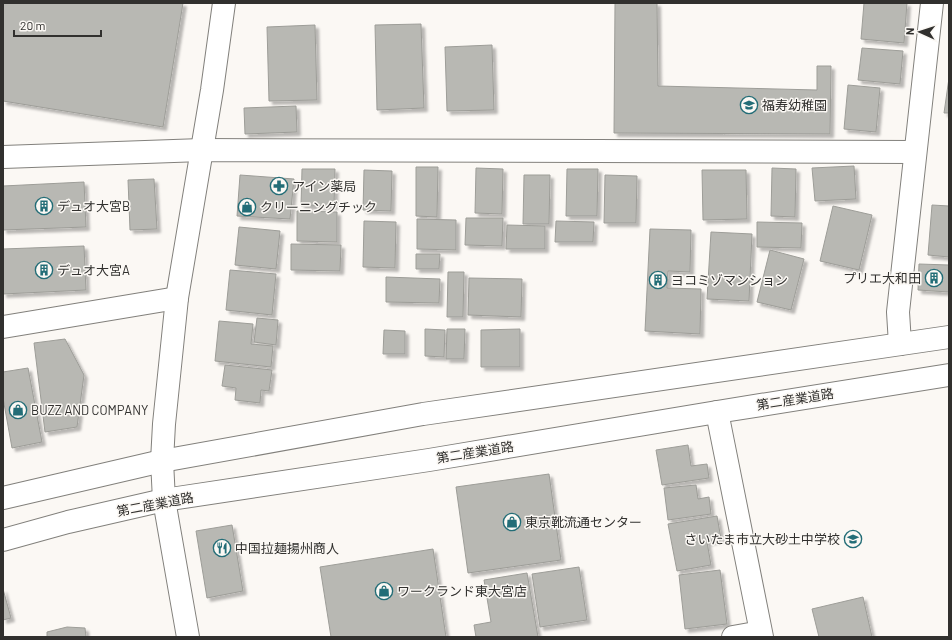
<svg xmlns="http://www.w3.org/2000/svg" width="952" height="640" viewBox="0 0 952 640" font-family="Barlow,'Noto Sans JP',sans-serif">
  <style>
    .building { fill: #b8b8b3; stroke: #9d9d98; filter: url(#shadow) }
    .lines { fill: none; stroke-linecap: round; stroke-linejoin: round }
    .street-casing { stroke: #82807c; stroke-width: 24 }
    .secondary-casing { stroke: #82807c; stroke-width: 24 }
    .primary-casing { stroke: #82807c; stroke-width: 24 }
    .street { stroke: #fff; stroke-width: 22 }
    .secondary { stroke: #fff; stroke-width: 22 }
    .primary { stroke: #fff; stroke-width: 22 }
    .labels { text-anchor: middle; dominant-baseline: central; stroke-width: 3; stroke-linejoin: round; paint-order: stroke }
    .poi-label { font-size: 13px; fill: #31302e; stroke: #fbf8f4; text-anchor: start }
    .street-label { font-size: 13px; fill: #31302e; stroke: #fbf8f4 }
  </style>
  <defs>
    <filter id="shadow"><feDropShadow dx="3.5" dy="3.5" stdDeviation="1" flood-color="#0004"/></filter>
  </defs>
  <rect width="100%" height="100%" fill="#fbf8f4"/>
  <path class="building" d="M3,3H183L163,127L3,101Z
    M615,3H657L658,86L817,90V66H831L830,134L614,133Z
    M864,3H907L904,43L861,39Z
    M421,24L424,108L377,110L375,25Z
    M315,25L317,100L269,101L267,27Z
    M492,45L494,110L447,111L445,47Z
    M862,48L903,51L900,84L858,80Z
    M949,78V113H944Z
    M848,85L880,88L876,132L844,129Z
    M296,106L297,132L245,134L244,108Z
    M854,166L856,199L815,201L812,168Z
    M416,167H438L437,217L416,216Z
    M476,168L503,169L502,214L475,213Z
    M772,168L796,169L795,217L771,216Z
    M302,169H335L334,206H301Z
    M567,169H598L597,216H566Z
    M364,170L392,171L391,211L363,210Z
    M702,170H746L747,219L703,220Z
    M240,175L294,179L290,219L237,216Z
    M524,175H550L549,224H523Z
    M605,175L637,176L636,223H604Z
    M154,179L157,229L130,230L128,180Z
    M84,182L86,227L3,230V186Z
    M932,205L949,206V257L928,255Z
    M833,206L872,215L859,270L820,261Z
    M297,211L337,212V242L297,241Z
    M466,218H503L502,246L465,245Z
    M417,219L456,220V250L417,249Z
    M364,221L396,222L395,268L363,267Z
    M556,221L594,222L593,242H555Z
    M757,222L802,223L801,248L757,247Z
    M507,225L545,226V249H506Z
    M239,227L280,231L276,269L235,265Z
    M650,229L691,230L690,272L668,271L667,288L701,289L700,334L645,331Z
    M711,232L752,234L749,301L707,299Z
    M291,244L341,245L340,271L291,270Z
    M84,246L86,290L3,294V249Z
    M770,250L804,259L791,310L757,302Z
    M416,254H440L439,269H416Z
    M919,264L949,265V292L918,290Z
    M230,270L276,274L272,315L226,310Z
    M448,272H464L463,317H447Z
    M386,277L440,279L439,303L386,302Z
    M469,278L522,279L521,317L468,315Z
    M257,318L278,320L276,345L254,342Z
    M219,321L253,324L251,344L273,346L271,367L215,361Z
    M425,329L445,330L444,357L425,356Z
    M447,329H465L464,359H446Z
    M520,329V367H481V330Z
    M384,330L405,331V354H383Z
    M65,339L84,375L77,427L45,432L34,343Z
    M225,365L272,370L269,391L261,390L260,403L235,400L236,388L222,386Z
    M28,368L42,442L12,448L3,398V372Z
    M688,445L691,466L707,464L709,478L662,485L656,450Z
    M549,474L561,560L468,573L456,487Z
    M696,485L698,499L709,497L711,514L668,520L664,488Z
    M717,516L721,539L707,542L711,565L677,571L668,524Z
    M232,525L243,591L207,598L196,531Z
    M433,549L446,637H331L320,567Z
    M579,567L587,620L540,627L532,574Z
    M720,570L727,624L685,629L679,575Z
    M527,573L538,637H476L474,625L491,622L484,580Z
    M3,589L11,618L3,620Z
    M863,597L872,637H819L812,609Z
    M67,627L85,628L86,637H47V632Z"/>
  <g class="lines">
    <defs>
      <path id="street" d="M3,157L202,150L914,152
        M3,327L177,298
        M900,344L898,312L932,3
        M717,412L762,637
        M733,637L761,632"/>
      <path id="secondary" d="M188,637L164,500L162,461L164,424L177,298L212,90L224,3"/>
      <path id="primary" d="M3,498L162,461L423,414L949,337
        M3,540L68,522L164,500L429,460L717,412L949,375"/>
    </defs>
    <use href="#street" class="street-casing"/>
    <use href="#secondary" class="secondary-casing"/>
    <use href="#primary" class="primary-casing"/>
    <use href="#street" class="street"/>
    <use href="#secondary" class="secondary"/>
    <use href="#primary" class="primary"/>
  </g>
  <defs>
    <symbol id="school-ring" viewBox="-11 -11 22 22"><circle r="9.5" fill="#fbf8f4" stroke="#236d77" stroke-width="1.5"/><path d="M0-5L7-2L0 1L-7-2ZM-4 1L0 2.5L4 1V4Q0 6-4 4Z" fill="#236d77"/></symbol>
    <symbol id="pharmacy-ring" viewBox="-11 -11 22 22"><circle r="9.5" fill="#fbf8f4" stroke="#236d77" stroke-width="1.5"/><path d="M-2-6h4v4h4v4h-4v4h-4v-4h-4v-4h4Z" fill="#236d77"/></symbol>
    <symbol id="building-ring" viewBox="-11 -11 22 22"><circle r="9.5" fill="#fbf8f4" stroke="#236d77" stroke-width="1.5"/><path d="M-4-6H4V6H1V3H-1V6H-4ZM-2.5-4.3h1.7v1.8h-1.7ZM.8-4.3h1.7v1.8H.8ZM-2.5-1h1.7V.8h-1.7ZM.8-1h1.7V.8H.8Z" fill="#236d77"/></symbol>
    <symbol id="shop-ring" viewBox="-11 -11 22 22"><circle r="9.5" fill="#fbf8f4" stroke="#236d77" stroke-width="1.5"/><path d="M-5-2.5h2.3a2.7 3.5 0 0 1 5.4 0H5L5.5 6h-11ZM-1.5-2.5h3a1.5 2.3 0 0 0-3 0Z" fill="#236d77"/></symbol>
    <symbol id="restaurant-ring" viewBox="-11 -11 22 22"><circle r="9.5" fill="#fbf8f4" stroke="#236d77" stroke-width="1.5"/><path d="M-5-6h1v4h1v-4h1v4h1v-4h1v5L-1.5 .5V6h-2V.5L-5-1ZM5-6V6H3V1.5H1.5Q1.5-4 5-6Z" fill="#236d77"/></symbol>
  </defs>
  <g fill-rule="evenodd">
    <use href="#school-ring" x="739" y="95" width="20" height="20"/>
    <use href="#pharmacy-ring" x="269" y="176" width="20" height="20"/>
    <use href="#building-ring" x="34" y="196" width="20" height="20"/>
    <use href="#shop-ring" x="237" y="197" width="20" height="20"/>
    <use href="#building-ring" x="34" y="260" width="20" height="20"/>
    <use href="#building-ring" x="924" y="268" width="20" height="20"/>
    <use href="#building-ring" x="648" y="270" width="20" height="20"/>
    <use href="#shop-ring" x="8" y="400" width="20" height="20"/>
    <use href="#shop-ring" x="502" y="512" width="20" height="20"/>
    <use href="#school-ring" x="843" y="529" width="20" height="20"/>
    <use href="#restaurant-ring" x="212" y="538" width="20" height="20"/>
    <use href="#shop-ring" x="374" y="581" width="20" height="20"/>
  </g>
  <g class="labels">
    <g class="poi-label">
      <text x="762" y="105">福寿幼稚園</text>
      <text x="292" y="186">アイン薬局</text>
      <text x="57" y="206">デュオ大宮B</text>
      <text x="260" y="207">クリーニングチック</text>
      <text x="57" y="270">デュオ大宮A</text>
      <text x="921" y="278" text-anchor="end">プリエ大和田</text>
      <text x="671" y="280">ヨコミゾマンション</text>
      <text x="31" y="410">BUZZ AND COMPANY</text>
      <text x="525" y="522">東京靴流通センター</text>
      <text x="840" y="539" text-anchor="end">さいたま市立大砂土中学校</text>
      <text x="235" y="548">中国拉麺揚州商人</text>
      <text x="397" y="591">ワークランド東大宮店</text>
    </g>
    <g class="street-label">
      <text transform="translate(795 399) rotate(-9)">第二産業道路</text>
      <text transform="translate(475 452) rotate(-9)">第二産業道路</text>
      <text transform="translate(155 504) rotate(-11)">第二産業道路</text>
    </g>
  </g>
  <rect width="952" height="640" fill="none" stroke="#31302e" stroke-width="8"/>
  <g transform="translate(920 32) rotate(273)" stroke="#fbf8f4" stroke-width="3" paint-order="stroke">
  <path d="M0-3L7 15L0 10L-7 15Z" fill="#31302e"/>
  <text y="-6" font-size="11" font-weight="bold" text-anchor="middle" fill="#31302e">N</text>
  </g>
  <path d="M14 30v6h87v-6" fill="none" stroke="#31302e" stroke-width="2"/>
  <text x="20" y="30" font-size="12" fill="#31302e" stroke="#fbf8f4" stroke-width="3" paint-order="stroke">20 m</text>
</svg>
